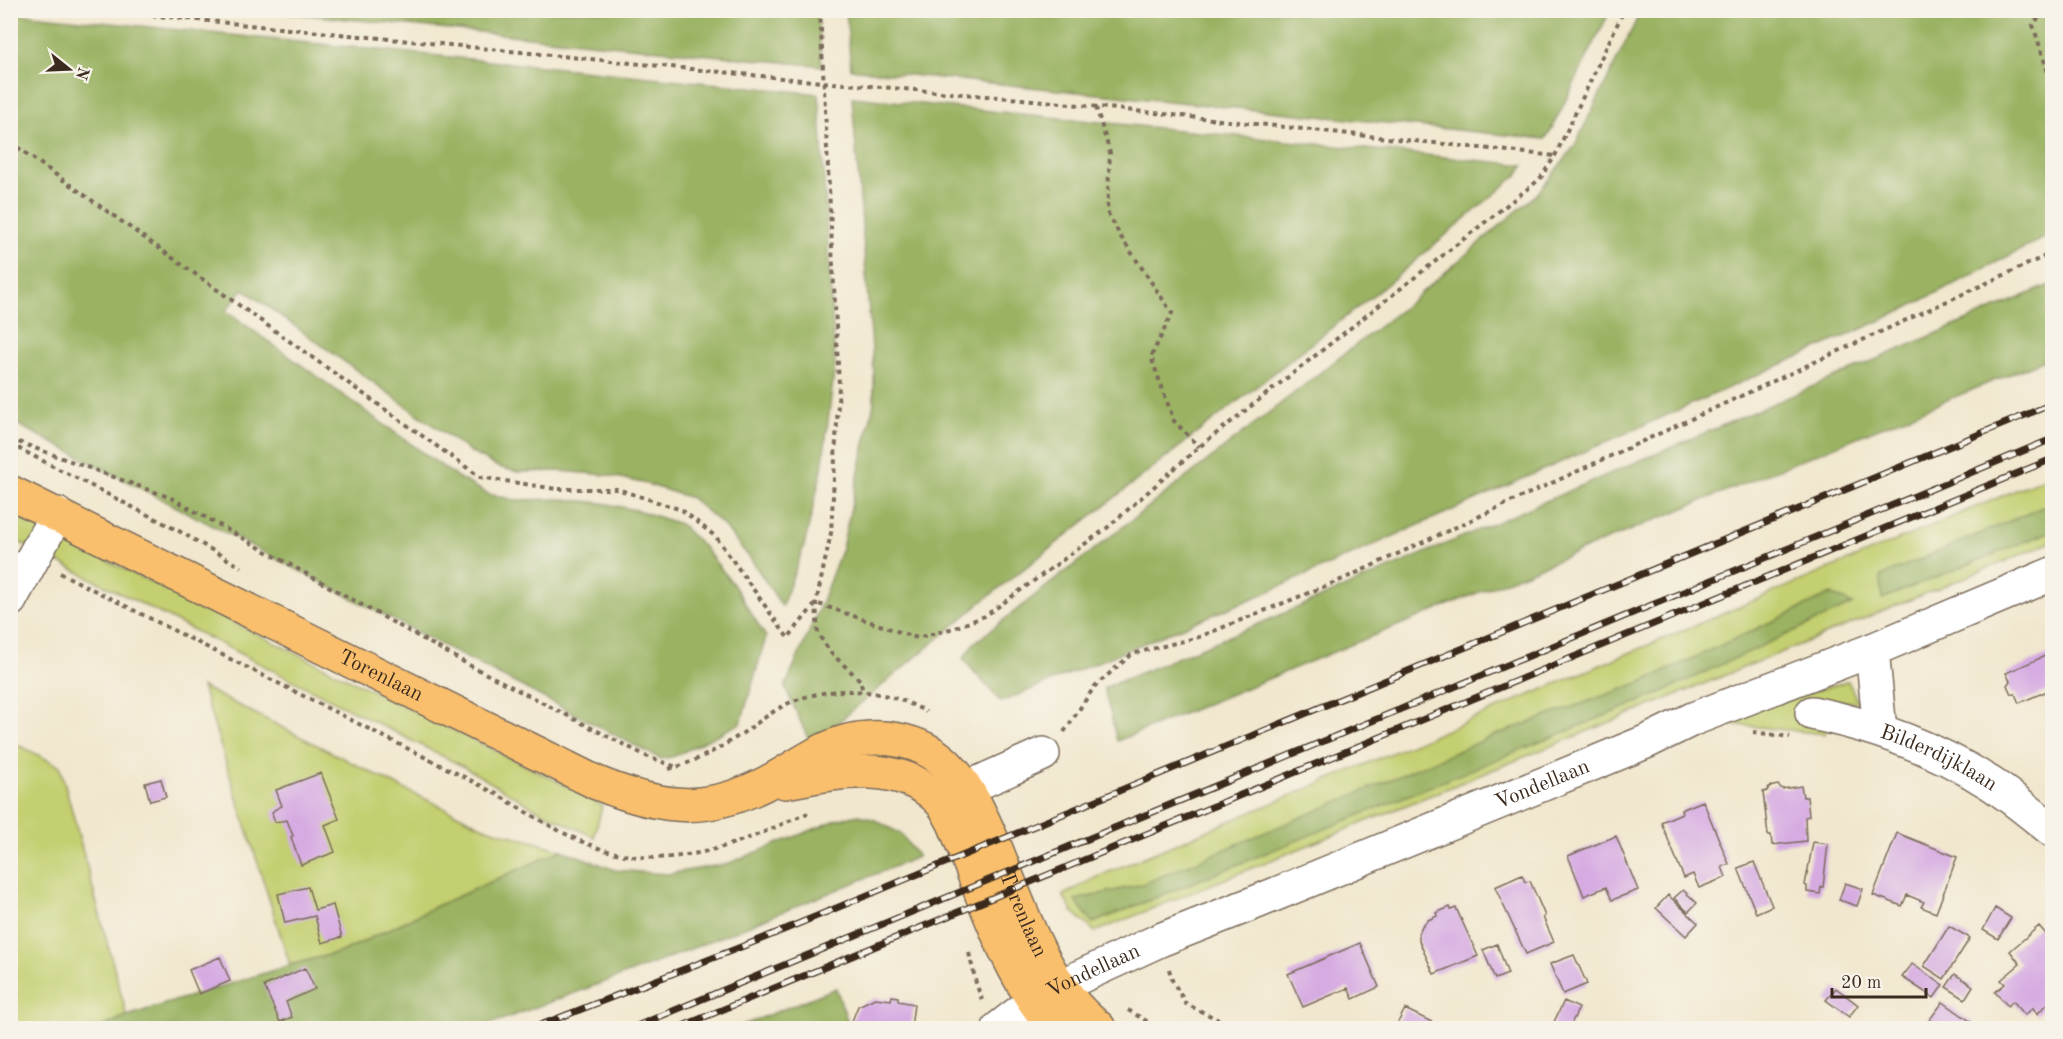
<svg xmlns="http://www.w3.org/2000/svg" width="2063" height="1039" viewBox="0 0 2063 1039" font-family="'Old Standard TT',serif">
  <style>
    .green { fill: #c3cf70; stroke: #7f7c47; stroke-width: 1.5 }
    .forest { fill: #9ab262; stroke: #6a6e40; stroke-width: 1.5 }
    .building { fill: #d6abe2 }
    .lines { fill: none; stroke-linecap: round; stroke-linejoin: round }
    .minor-casing { stroke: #7b6c5c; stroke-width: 36 }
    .major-casing { stroke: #7b6c5c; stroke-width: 36 }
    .path { stroke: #7b6c5c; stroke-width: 4; stroke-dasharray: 4.5 4.5; stroke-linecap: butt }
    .minor { stroke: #fff; stroke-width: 33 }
    .major { stroke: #f9bf6d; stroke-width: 33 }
    .rail-casing { stroke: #3b2a1e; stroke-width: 7 }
    .rail { stroke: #f7f3e8; stroke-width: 4.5; stroke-dasharray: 14; stroke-linecap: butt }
    .labels { text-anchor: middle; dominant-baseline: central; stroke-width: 4.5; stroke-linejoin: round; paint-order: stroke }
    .street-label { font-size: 21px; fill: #3b2a1e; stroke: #f7f3e8 }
  </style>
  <rect width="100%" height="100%" fill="#f7f3e8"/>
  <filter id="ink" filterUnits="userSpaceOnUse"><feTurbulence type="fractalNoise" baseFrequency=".0167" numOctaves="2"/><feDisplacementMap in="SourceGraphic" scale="12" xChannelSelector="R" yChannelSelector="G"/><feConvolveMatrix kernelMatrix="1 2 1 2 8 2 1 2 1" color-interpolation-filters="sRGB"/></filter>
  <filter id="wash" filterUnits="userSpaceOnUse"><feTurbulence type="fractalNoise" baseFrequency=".008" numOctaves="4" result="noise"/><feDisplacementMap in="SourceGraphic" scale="24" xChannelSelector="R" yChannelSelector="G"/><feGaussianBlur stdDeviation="1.35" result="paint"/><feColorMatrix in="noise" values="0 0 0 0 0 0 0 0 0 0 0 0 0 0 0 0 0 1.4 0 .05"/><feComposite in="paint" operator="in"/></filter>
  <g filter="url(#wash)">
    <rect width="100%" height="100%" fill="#f1e7ce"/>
    <path class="green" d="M2052,475V542L1095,932L1072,911L1063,895L1097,877Z
      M10,513L561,783L602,806L594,837L536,809L464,767L11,538Z
      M1848,681L1858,702H1808L1826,728L1825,734L1729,724L1764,706Z
      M202,687L402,788L486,828L562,850L439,905L344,951L290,965Z
      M10,741L60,766L127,1016L99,1028H11Z"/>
    <path class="forest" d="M267,11H817L822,66Z
      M846,11V10L1610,11L1550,132L1545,139L851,69Z
      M1641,11H2052V234L1895,314L1263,594L1001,702L963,659L973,644L1408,304L1537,194L1574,147Z
      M11,13L819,94L835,365L822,469L804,546L782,606L750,558L723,525L691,498L647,484L607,475L560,471L518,472L498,467L472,453L243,289L226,311L457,477L488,494L515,500L560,499L603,503L640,511L680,524L703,546L733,584L766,637L741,723L675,756L661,759L11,421Z
      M852,97L1524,165L1517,175L1390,282L984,600L811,745L785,687L819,609L842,548L874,403V375Z
      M2052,284V357L1117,741L1104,688L1273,618Z
      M2052,503V531L1882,599L1881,576Z
      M1831,594L1853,604L1651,697L1093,923L1075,900L1143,884L1498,734L1644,681Z
      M859,815L875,820L901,834L918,857L656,963L479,1028H99L127,1016L290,965L344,951L439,905L562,850L615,870L667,874L727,864L839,819Z
      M836,988L850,1028H736Z"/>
    <g id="blocks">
      <path class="building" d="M2052,653V689L2019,703L2015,694H2011L2007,685L2010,681L2006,673Z
        M321,773L339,819L325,825L335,852L301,865L291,837L293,836L287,820L275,822L272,813L274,810L282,806L276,790Z
        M161,779L166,797L150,801L145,783Z
        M1778,785L1782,789L1801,786L1803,797H1807L1809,816L1805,817L1806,841L1772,845L1771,835H1768L1763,792L1767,791L1769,787Z
        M1703,801L1729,864L1722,867L1726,877L1699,888L1693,874L1684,878L1661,822L1682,813L1681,810Z
        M1897,833L1957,857L1936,913L1921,907L1924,902L1907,895L1902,906L1873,895Z
        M1616,836L1638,890L1612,900L1606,887L1584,896L1568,856Z
        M1813,842L1828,844L1823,887H1821L1820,894L1807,892V886L1805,885Z
        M1754,862L1772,906L1756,913L1738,868Z
        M1522,875L1525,882L1530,881L1545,916L1543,917L1554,942L1526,954L1495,887Z
        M1845,883L1863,889L1857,906L1839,900Z
        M308,887L315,910L333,905L342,937L322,943L315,916L285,923L278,894Z
        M1683,890L1697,903L1688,912L1674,898Z
        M1668,895L1698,923L1686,936L1656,908Z
        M1450,907L1451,910L1456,908L1478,956L1434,974L1419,941V933L1422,926L1428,920L1437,916L1436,913Z
        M1995,908L2011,918L1998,939L1983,930Z
        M1949,926L1970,938L1944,979L1924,966Z
        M2039,926L2052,941V1000L2037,1014L2033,1008L2025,1015L2013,1001L2008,1006L1995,992L2005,984L2001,980L2020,964L2010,951Z
        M1360,943L1379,987L1353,999L1348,988L1303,1007L1288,974Z
        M1497,944L1508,974L1495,979L1483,950Z
        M1574,955L1587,984L1563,994L1550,964Z
        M220,957L230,981L199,994L189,970Z
        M1912,964L1943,985L1934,998L1902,977Z
        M305,968L315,989L286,1002L292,1017L280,1022L264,986Z
        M1955,974L1973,986L1965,999L1946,987Z
        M1836,988L1858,1005L1849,1017L1826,1000Z
        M892,996L898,997V1001L914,1004L911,1028H854L852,1021L858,1006L875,998L891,1000Z
        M1564,1001L1579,1008L1569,1028H1551Z
        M1943,1002L1980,1028H1934L1927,1023Z
        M1405,1009L1444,1028H1395Z"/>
    </g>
  </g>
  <g filter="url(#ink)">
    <use href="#blocks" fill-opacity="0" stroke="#7b6c5c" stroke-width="1.5"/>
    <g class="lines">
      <defs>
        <g id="minor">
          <path d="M10,600L57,514"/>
          <path d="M1872,650L1880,730"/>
          <path id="s1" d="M1812,713C1876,726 1935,748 1990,783C2012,797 2032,814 2052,830"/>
          <path d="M943,804L965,789L1043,754"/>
          <path id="s2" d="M999,1028L1034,1001L1060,986L1160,940L1259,901L1648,741L1693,719L1872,650L2052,574"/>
        </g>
        <g id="major">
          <path id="s3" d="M10,492L597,783C666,811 713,815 779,776C800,764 824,747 848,741C885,733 926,740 952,770C972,792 984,822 996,849C1022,912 1044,985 1099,1028"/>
          <path d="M785,782C838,772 902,758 942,803C947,809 950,816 954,823C981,888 1007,978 1056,1028"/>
        </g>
      </defs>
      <use href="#minor" class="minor-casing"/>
      <use href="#major" class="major-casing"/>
      <path class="path" d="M98,10L822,82L1033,100L1555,156
        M820,10L839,385L831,533L816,603L818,634L832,654L860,680L863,692
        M2044,10L2033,25L2052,85
        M1096,107L1110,153L1107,212L1121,237L1172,313L1151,357L1174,421L1199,447
        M10,142L480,477L556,489H617L682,510L716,537L788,638L816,603L917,638L954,628L985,616L1107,528L1199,447L1540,179L1555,156L1624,10
        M10,439L171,498L471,666L650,758L677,767
        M10,444L179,531L241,567
        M60,573C197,642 335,712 472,781C524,807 571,847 631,856C672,862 716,851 754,836C773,829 790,820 808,813
        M1064,732L1095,686L1132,654L1199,637L1343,579L2052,253
        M1753,732L1790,737
        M669,769C697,762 722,747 746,731C760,721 774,710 789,703C832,684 886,688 926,712
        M969,953L976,983L982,1000
        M1169,969L1172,980L1186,1004L1236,1028
        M1128,1010L1158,1028"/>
      <use href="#minor" class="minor"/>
      <use href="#major" class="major"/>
      <defs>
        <path id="rail" d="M533,1028L764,938L2052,404
          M632,1028L2052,439
          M678,1028L2052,459"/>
      </defs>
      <use href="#rail" class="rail-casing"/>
      <use href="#rail" class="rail"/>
    </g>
  </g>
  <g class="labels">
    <g class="street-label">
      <text stroke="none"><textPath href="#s3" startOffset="414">Torenlaan</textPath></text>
      <text stroke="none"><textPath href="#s1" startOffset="135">Bilderdijklaan</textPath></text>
      <text stroke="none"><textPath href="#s2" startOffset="597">Vondellaan</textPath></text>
      <text stroke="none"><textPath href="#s3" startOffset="1198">Torenlaan</textPath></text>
      <text stroke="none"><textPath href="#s2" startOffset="111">Vondellaan</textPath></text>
    </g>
  </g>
  <rect width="2063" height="1039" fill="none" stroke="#f7f3e8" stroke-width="36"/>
  <g transform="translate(69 69) rotate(108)" stroke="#f7f3e8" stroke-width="4.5" paint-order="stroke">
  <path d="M0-4.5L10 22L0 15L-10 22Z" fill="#3b2a1e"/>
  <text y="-9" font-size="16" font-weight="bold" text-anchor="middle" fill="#3b2a1e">N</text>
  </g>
  <path d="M1832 988v9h94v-9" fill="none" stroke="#3b2a1e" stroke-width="3"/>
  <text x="1841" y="988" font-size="18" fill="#3b2a1e" stroke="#f7f3e8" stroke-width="4.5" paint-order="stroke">20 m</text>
</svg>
